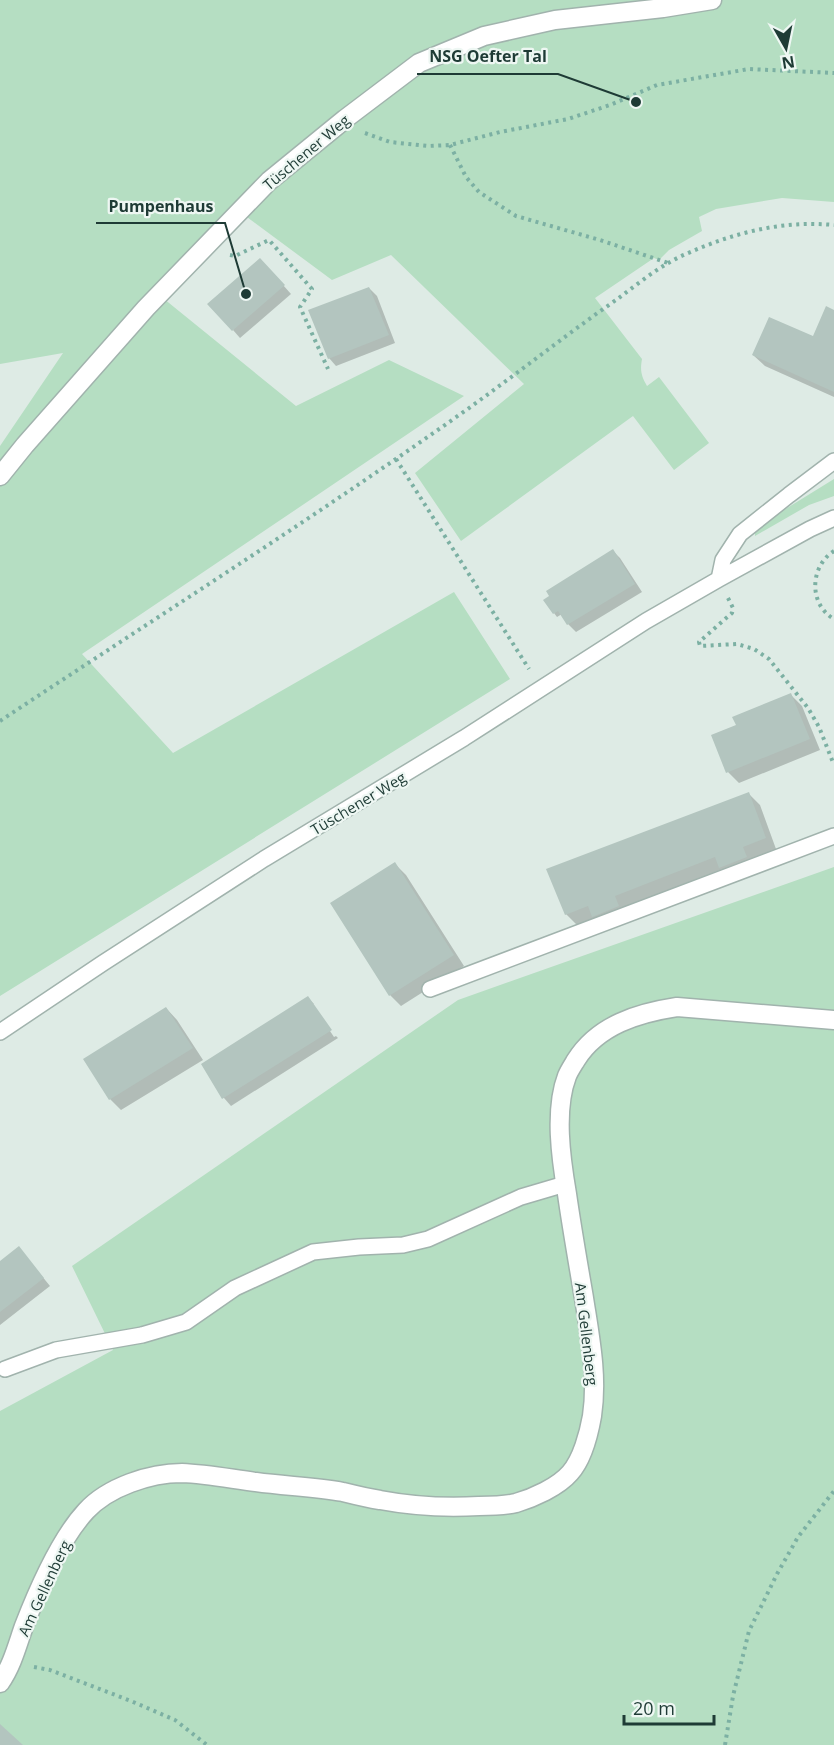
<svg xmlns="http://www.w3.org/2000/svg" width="834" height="1745" viewBox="0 0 834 1745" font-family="'Open Sans',sans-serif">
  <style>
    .green { fill: #b5dec2 }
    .shadow { fill: #0003 }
    .building { fill: #b3c5bf }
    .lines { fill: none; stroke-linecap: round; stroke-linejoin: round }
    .lane-casing { stroke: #a1b3ad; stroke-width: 18 }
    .street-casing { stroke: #a1b3ad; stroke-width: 21 }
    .path { stroke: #7cb0a3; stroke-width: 4; stroke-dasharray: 3 4.5; stroke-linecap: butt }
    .lane { stroke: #fff; stroke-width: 15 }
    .street { stroke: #fff; stroke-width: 18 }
    .labels { text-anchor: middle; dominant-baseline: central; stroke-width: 4.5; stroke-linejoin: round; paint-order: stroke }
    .street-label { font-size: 15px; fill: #1e3b35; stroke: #eef7f3 }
    .leader { fill: none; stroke: #1e3b35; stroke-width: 2 }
    .callout-dot { fill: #1e3b35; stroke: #eef7f3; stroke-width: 2 }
    .callout-label { font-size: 16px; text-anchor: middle; font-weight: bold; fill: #1e3b35; stroke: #eef7f3; stroke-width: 4.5; stroke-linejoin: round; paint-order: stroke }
  </style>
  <rect width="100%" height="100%" fill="#deebe5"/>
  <path class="green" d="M0,0H834V202L782,198L716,209L699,217L702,231L669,250L659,260L654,258L595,298L642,359C640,370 641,376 647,386L659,377L709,443L674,470L633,416L461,541L415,473L524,384L391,255L332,280L232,206L153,290L296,406L389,360L464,396L82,654L173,753L454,592L510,679L0,996V446L63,353L0,364Z
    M834,479V496L809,505L755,536V531L758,526Z
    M834,867V1745H0V1411L113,1350L72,1266L458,1000Z"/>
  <path class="shadow" d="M267,267L291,294L240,338L233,330Z
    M369,288L377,296L395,343L336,366L329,358Z
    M834,311V397L765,366L753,355L813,338Z
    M613,551L620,558L642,592L576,632L568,624L562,614L557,617L554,613Z
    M791,695L802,706L820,750L739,783L728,772L738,726Z
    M749,794L760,805L776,849L753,858L757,868L732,878L723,869L625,907L629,918L604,927L595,918L577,925L566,914Z
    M395,864L406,875L464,966L401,1006L390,995Z
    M308,998L314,1004H312L334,1037L336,1036L338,1038L231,1106L224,1098L203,1065Z
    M166,1008L177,1020L203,1060L121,1110L110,1099L85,1059Z
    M19,1248L50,1286L0,1325V1262Z"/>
  <path class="building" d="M260,258L285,285L232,331L207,304Z
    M369,287L389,335L328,359L308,310Z
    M826,306L834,310V392L752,355L769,317L813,336Z
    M613,549L635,584L567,625L558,611L553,614L543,600L549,596L546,591Z
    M791,693L810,739L726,773L711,735L736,725L732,717Z
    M749,792L766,838L743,847L747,857L719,868L715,857L615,896L619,906L592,917L588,906L565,915L546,869Z
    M395,862L454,955L389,996L330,903Z
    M308,996L332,1030L222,1099L201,1064Z
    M166,1007L193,1048L109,1100L83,1059Z
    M19,1246L44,1278L0,1312V1261Z
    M0,1724L23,1745H0Z"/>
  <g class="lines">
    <defs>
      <path id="lane" d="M719,579L723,560L740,534L789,495L834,461
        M430,989L834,836
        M0,1032L103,963L264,859L464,738L646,621L719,579L810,529L834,518
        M5,1369L56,1350L142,1335L186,1322L235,1288L313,1252L359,1247L403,1245L428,1239L521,1197L565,1184"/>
      <path id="street" d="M0,476L25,445L146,308L269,181L345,119L419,63L484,36L555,20L663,8L712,0
        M0,1683C12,1666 17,1646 24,1626C38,1590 60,1539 86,1511C108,1487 150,1473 182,1473C207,1474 232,1479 256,1482C285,1486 315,1487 343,1492C355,1495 367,1498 380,1500C412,1506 446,1508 479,1506C491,1506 504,1506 516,1503C533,1498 558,1487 570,1473C582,1460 589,1433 592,1416C598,1376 590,1337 584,1298C578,1263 572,1229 567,1194C561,1159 554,1110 567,1076C569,1071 573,1065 576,1060C598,1025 638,1013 677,1007L834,1020"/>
    </defs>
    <use href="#lane" class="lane-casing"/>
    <use href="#street" class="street-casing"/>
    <path class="path" d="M365,133L390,142L428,146L450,145L500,132L568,119L610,105L657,85L749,69L834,73
      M450,145L466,177L479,192L516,216L600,240L668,263
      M230,255L235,256L269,240L312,289L300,307L328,369
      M396,459L529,669
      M834,551C810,566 808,604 834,619
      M728,598L733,608L732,613L699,642L700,646L737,644L754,649L769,659L808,708L819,727L834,765
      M0,721C151,621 304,524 452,420C508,381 560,339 616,300C638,284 660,265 686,254C733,233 782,220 834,225
      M34,1667L50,1670L131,1701L175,1720L207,1745
      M725,1745L733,1696L749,1631L777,1574L798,1537L834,1491"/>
    <use href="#lane" class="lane"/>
    <use href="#street" class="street"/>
  </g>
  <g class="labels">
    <g class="street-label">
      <text transform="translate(306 152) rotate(-40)">Tüschener Weg</text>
      <text transform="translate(358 803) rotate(-31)">Tüschener Weg</text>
      <text transform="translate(587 1334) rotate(83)">Am Gellenberg</text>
      <text transform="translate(44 1588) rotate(-65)">Am Gellenberg</text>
    </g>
  </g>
  <path class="leader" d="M636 102L558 74H417M246 294L225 223H96"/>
  <g class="callout-dot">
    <circle cx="636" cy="102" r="6"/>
    <circle cx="246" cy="294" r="6"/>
  </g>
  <g class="callout-label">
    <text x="488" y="62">NSG Oefter Tal</text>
    <text x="161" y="212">Pumpenhaus</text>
  </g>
  <g transform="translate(786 48) rotate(171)" stroke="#eef7f3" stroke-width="4.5" paint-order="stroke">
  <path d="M0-4.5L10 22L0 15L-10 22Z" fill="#1e3b35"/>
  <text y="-9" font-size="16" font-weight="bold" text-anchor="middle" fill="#1e3b35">N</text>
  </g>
  <path d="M624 1715v9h90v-9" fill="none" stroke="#1e3b35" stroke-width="3"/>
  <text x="633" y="1715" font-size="18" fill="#1e3b35" stroke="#eef7f3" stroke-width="4.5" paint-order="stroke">20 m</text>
</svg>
